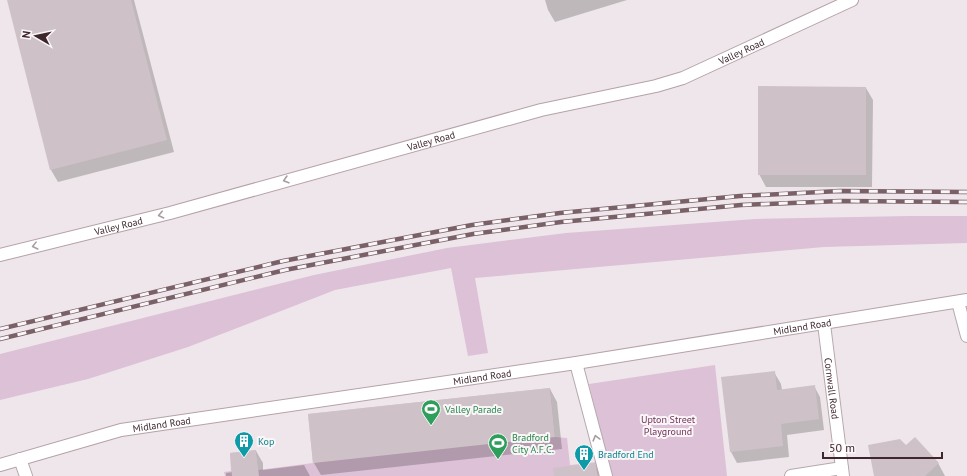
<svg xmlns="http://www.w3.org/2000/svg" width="967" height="476" viewBox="0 0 967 476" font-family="'PT Sans',sans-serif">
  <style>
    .green { fill: #ddc1d6 }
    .shadow { fill: #0003 }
    .building { fill: #cec2c8 }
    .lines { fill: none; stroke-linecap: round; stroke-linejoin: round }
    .street-casing { stroke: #b6a9ae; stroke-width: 14 }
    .secondary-casing { stroke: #b5a2a9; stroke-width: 14 }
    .street { stroke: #fff; stroke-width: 12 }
    .secondary { stroke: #fff; stroke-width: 12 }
    .rail-casing { stroke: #7a6168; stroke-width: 4.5 }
    .rail { stroke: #faf6f8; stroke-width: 3; stroke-dasharray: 9; stroke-linecap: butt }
    .oneway { stroke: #a89da0 }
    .labels { text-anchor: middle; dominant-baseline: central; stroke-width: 4; stroke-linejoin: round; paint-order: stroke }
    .street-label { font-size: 10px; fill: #3e262d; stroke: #faf6f8 }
    .leisure-label { font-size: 10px; fill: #27864d; stroke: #faf6f8; text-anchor: start }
    .park-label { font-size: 10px; fill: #72335b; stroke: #faf6f8 }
    .culture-label { font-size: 10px; fill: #0d838f; stroke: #faf6f8; text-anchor: start }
  </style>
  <rect width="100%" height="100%" fill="#eee6ea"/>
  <path class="green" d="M910,216H967V243L824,247L475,278L488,353L468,356L451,268L335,290L188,347L88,379L0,400V354L314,275L447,248L566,233L755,219Z
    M715,365L727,476H611L589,384Z
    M550,388L555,437L567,438L570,465L597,462L598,476H225L224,472L231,471L230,453L256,450L258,470L313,463L308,414Z"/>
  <path class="shadow" d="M8,0H134L174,152L58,182L51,170Z
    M545,0H627L555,22L548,10Z
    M866,88L873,100L872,187H766L759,174Z
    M774,372L781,384L782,390L814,386L820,397L824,430L787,435L789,457L737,463L731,452Z
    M550,389L557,402L562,449L321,475L314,463Z
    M906,447L938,463L945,476H875Z
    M256,451L263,463V470L304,465L310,476H226V473L233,472Z
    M594,464L601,476H572Z"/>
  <path class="building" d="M7,0H131L167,140L50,170Z
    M758,86L866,87V175H758Z
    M775,371L777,390L815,385L819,419L781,424L783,446L730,452L721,377Z
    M550,388L555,437L313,463L308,414Z
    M915,437L939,463L925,476H874L868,445L900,439L906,445Z
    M256,450L259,476H232L230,453Z
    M595,463L598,476H554L553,468Z"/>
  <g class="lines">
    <defs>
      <g id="street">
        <path d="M958,302L967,336"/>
        <path id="s1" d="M824,324L843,476"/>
        <path d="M576,363L606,476"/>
        <path d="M20,459L26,476"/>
        <path d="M791,476L842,468"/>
      </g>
      <g id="secondary">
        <path id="s2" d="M0,255L170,213L541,110L656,86L683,78L852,0"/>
        <path id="s3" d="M0,465L121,430L576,363L967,300"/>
      </g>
    </defs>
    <use href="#street" class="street-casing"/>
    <use href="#secondary" class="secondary-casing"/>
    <use href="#street" class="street"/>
    <use href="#secondary" class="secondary"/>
    <defs>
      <path id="rail" d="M0,329L283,261L472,225L560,213L740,196L840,191L967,192
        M0,339L285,270L473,234L561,222L741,205L840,201L967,202"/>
    </defs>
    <use href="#rail" class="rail-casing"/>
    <use href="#rail" class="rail"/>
  </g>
  <defs><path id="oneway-chevron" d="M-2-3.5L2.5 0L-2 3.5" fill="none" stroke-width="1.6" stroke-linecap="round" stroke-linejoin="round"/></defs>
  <g class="oneway">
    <use href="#oneway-chevron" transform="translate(286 180) rotate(164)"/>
    <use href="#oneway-chevron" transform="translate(161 215) rotate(167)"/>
    <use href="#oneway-chevron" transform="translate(35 246) rotate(166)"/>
    <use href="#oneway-chevron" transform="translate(596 438) rotate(-105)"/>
  </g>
  <defs>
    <symbol id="stadium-pin" viewBox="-11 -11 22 30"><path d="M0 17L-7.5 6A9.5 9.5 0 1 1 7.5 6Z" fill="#2e9e5b" stroke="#faf6f8"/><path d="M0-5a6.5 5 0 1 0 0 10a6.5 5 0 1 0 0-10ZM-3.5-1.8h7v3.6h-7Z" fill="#fff"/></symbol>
    <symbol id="building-pin" viewBox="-11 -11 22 30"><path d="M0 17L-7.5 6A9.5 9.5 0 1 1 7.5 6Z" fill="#0f9aa8" stroke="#faf6f8"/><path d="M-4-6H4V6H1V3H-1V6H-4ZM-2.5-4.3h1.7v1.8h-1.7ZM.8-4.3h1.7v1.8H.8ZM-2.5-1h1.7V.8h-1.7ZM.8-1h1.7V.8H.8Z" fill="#fff"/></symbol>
  </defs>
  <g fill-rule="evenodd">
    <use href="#stadium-pin" x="420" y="398" width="22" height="30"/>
    <use href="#building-pin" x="233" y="430" width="22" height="30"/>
    <use href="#stadium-pin" x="487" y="432" width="22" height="30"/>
    <use href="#building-pin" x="573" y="443" width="22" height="30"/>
  </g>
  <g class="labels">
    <g class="street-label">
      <text stroke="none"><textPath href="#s2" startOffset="770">Valley Road</textPath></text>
      <text stroke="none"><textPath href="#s2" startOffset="446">Valley Road</textPath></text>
      <text stroke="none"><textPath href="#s2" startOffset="122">Valley Road</textPath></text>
      <text stroke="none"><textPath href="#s3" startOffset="815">Midland Road</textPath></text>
      <text stroke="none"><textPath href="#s3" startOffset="491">Midland Road</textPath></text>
      <text stroke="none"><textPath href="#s1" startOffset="65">Cornwall Road</textPath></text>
      <text stroke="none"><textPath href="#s3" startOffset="167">Midland Road</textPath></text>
    </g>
    <g class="leisure-label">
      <text x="445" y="409">Valley Parade</text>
      <text x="512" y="437">Bradford<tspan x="512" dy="12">City A.F.C.</tspan></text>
    </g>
    <g class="park-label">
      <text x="668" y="419">Upton Street<tspan x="668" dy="12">Playground</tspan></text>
    </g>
    <g class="culture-label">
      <text x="258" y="441">Kop</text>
      <text x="598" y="454">Bradford End</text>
    </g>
  </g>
  <g transform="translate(36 36) rotate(279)" stroke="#faf6f8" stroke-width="3" paint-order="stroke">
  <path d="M0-3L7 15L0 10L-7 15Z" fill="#3e262d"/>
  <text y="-6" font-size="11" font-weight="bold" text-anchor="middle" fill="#3e262d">N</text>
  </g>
  <path d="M823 452v6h119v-6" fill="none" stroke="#3e262d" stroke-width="2"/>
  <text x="829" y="452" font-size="12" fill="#3e262d" stroke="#faf6f8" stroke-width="3" paint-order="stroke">50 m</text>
</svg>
